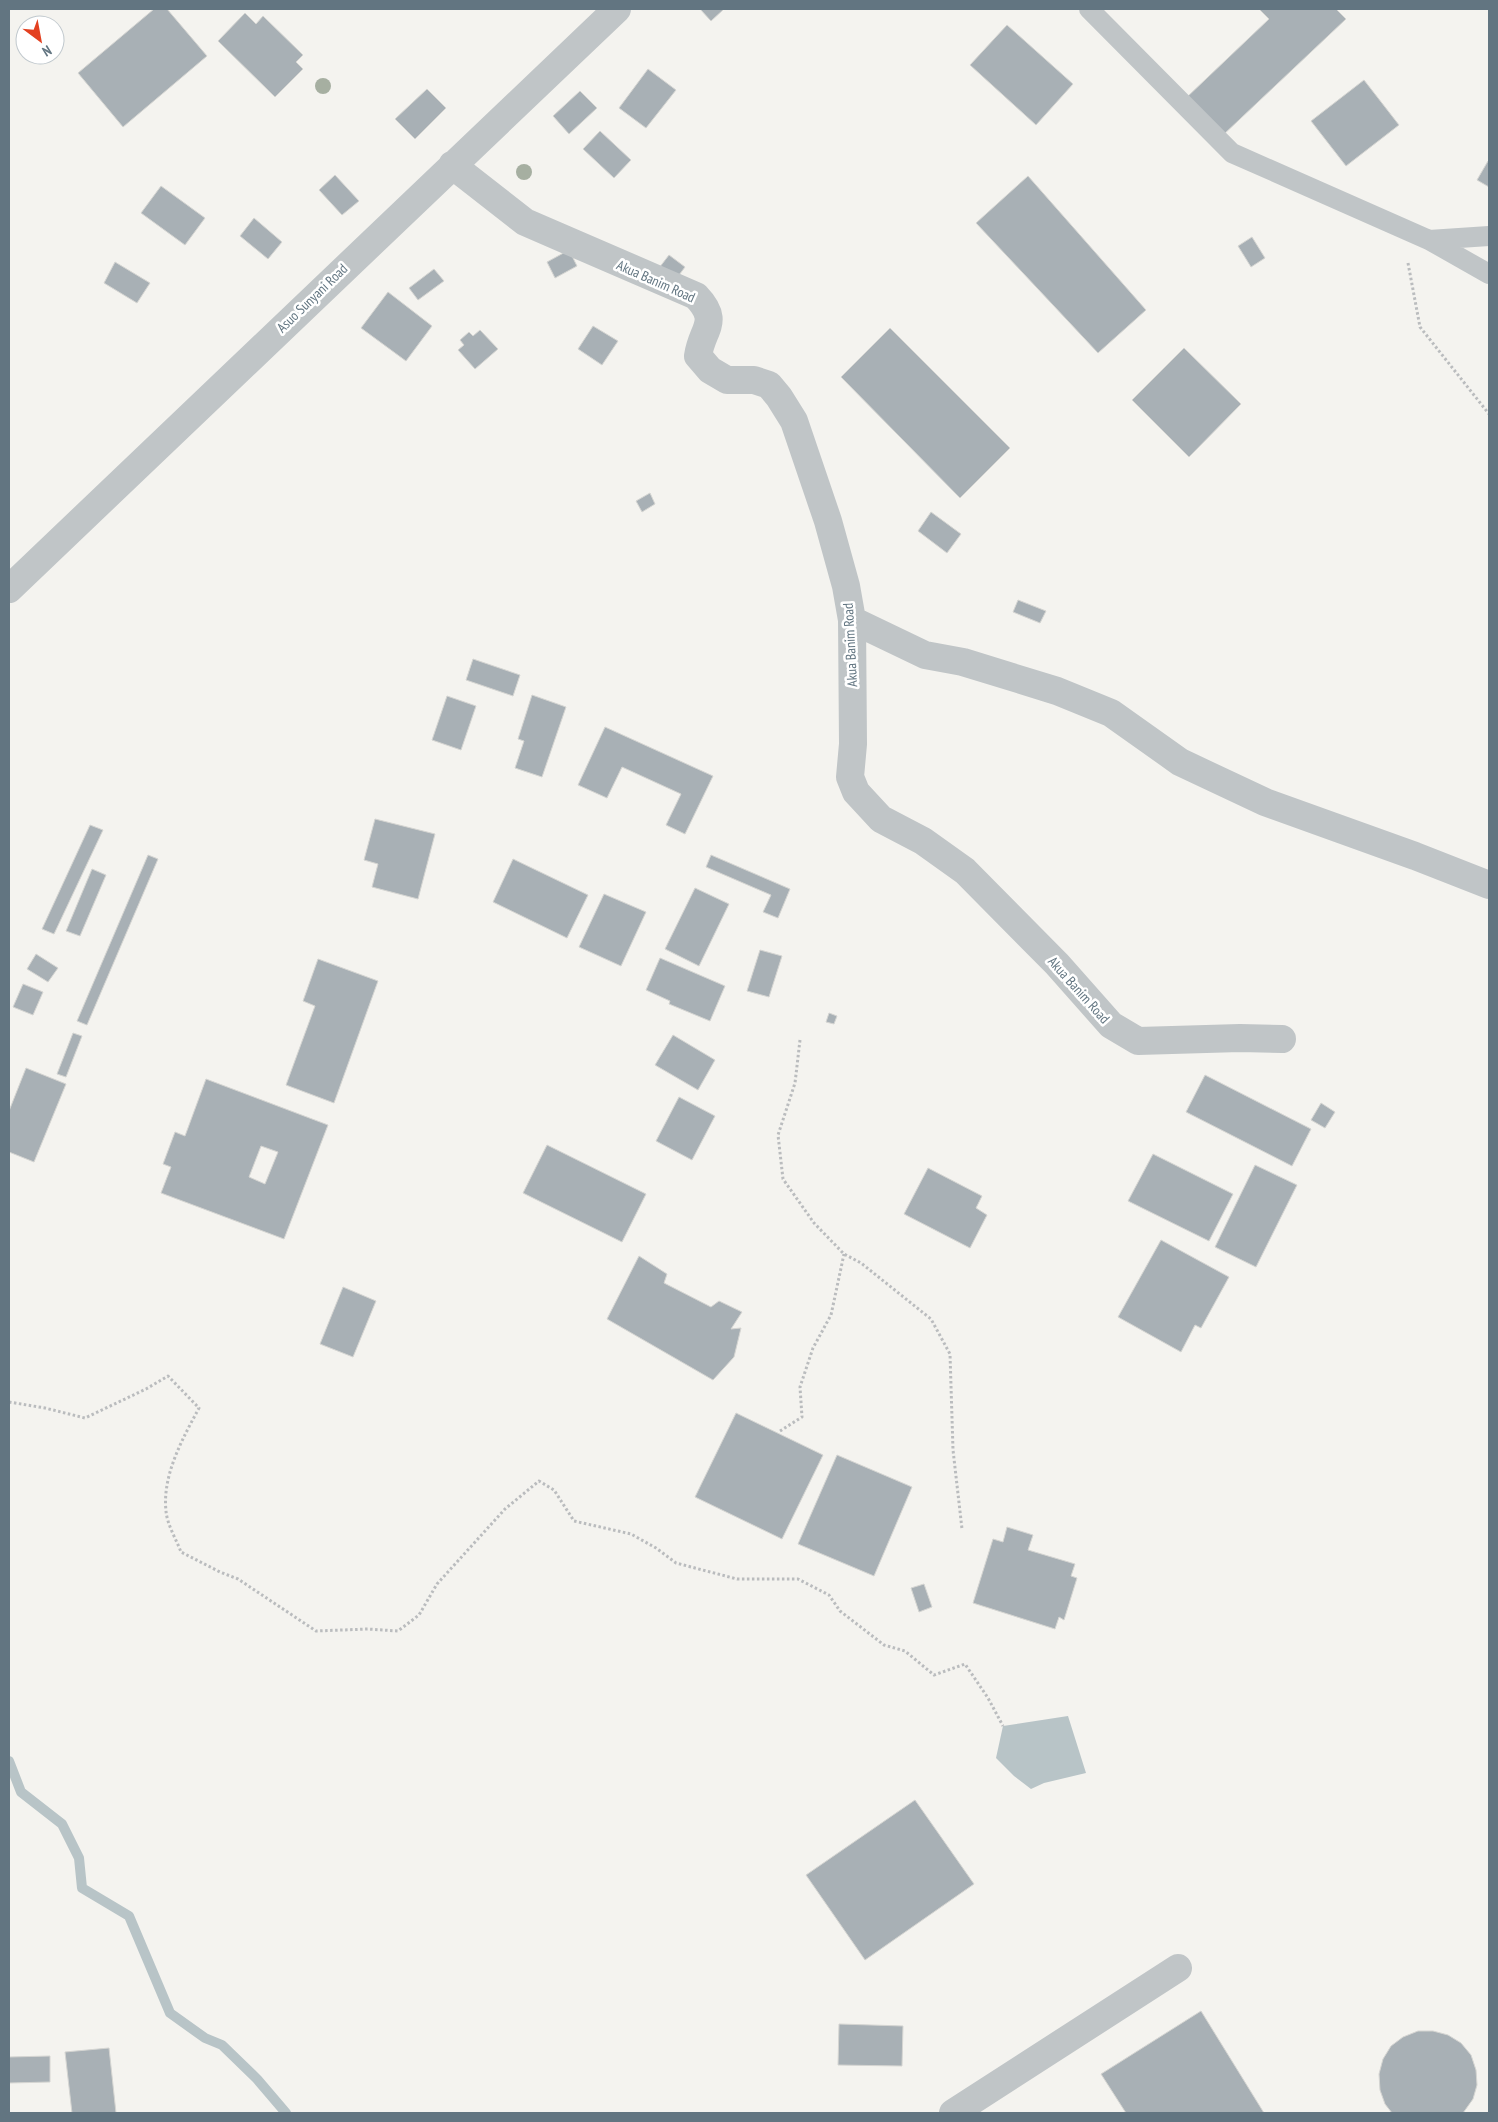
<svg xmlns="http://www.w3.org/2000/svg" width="1498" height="2122" viewBox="0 0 1498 2122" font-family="'PT Sans Narrow',sans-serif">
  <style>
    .water { fill: #b8c4c7 }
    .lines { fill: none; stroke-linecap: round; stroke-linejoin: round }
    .stream { stroke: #b8c4c7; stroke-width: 10 }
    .building { fill: #a8b0b5; stroke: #d5d5d2; fill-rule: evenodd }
    .path { stroke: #babcbe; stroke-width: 3; stroke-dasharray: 2.5 2.5; stroke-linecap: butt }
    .lane { stroke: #c0c5c7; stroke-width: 20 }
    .street { stroke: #c0c5c7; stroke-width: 28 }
    .tree { fill: #a6afa1 }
    .labels { text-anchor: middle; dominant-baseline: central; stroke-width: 5; stroke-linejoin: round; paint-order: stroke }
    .street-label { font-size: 14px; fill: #627581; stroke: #fff }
  </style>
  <rect width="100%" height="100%" fill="#f4f3ef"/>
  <path class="water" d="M1068,1716L1086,1773L1044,1783L1031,1789L1014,1776L996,1758L1003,1726Z"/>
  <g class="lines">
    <path class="stream" d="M9,1761L21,1792L62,1824L79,1858L82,1888L129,1916L170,2013L205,2038L222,2045L257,2079L286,2113"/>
  </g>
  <path class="building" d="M154,9H167L207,56L123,127L78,73Z
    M700,9H724L711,21Z
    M1259,9H1336L1346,19L1222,136L1186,98L1269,19Z
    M245,13L256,24L263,16L303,55L296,62L303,69L275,97L218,41Z
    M1007,25L1073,84L1036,125L970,65Z
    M648,69L676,90L646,128L619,108Z
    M1364,80L1399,125L1346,166L1311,121Z
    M427,89L446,108L415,139L395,119Z
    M580,91L597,108L569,134L553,116Z
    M600,131L631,160L614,178L583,149Z
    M1488,161H1489V187L1477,180Z
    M335,175L359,201L342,215L319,190Z
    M1028,176L1146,310L1098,353L976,223Z
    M161,186L205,218L185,245L141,213Z
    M254,218L282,242L268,259L240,236Z
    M1252,237L1265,258L1251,267L1238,246Z
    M569,250L577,266L555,278L547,262Z
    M669,255L685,267L676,279L659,268Z
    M115,262L150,283L137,303L104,283Z
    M434,269L444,281L418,300L409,288Z
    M388,292L432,326L406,361L361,328Z
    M593,326L618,341L602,365L578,349Z
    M890,328L1010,448L960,498L841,377Z
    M480,330L498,349L475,369L458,350L464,345L460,340L469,332L473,336Z
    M1184,348L1241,404L1189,457L1132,400Z
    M650,493L655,504L642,512L636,501Z
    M931,512L961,534L947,553L918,531Z
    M1018,600L1046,611L1040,623L1013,612Z
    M473,659L520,675L513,696L466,680Z
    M532,695L566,707L542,777L515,768L524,741L518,739Z
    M447,696L476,706L461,750L432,740Z
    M605,727L713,776L685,834L666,825L681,794L622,767L607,798L578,785Z
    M375,819L435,834L418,899L372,887L378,864L364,860Z
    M90,825L103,830L54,934L42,929Z
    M148,855L158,859L87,1025L77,1021Z
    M711,855L790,889L778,918L763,912L771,895L706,867Z
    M513,859L588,895L567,938L493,902Z
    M92,869L106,875L80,936L66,931Z
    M695,888L729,904L699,966L665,949Z
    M604,894L646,912L621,966L579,947Z
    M760,950L782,956L769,997L747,991Z
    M36,954L58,968L48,982L27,969Z
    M660,958L725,986L710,1021L669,1004L670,1001L646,990Z
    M318,959L378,981L334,1103L286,1085L315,1006L303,1001Z
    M23,984L43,992L33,1015L13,1007Z
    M829,1013L837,1016L834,1024L826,1022Z
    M73,1033L82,1036L66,1077L57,1074Z
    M673,1035L715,1060L698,1090L655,1065Z
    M26,1068L66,1084L34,1162L9,1152V1111Z
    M1205,1075L1311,1129L1292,1166L1186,1112Z
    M206,1079L328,1125L284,1239L161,1193L171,1167L163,1164L175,1132L185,1136ZM261,1146L278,1152L265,1184L249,1177Z
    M679,1097L715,1116L692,1160L656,1141Z
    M1321,1103L1335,1112L1325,1128L1311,1120Z
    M547,1145L646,1194L622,1242L523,1193Z
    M1153,1154L1233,1194L1209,1241L1128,1201Z
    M1255,1165L1297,1185L1256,1267L1215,1247Z
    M928,1168L982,1196L976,1208L987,1215L970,1248L904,1214Z
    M1161,1240L1229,1277L1201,1328L1195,1325L1181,1352L1118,1317Z
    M639,1256L667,1274L664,1283L711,1307L719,1301L742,1312L731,1329L741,1328L734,1357L713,1380L607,1319Z
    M343,1287L376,1301L353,1357L320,1344Z
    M736,1413L823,1455L782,1539L695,1497Z
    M837,1455L912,1487L874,1576L798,1544Z
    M1007,1527L1033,1535L1028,1550L1075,1564L1071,1576L1077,1578L1064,1620L1059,1617L1055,1629L973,1603L993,1539L1003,1542Z
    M924,1584L932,1607L919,1612L911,1588Z
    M915,1800L974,1884L865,1960L806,1875Z
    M1201,2011L1264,2113H1126L1101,2074Z
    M839,2024L903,2026L902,2066L838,2065Z
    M1418,2031H1433L1448,2035L1461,2043L1471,2055L1476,2070L1477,2085L1473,2099L1463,2113H1392L1385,2104L1380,2090L1379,2074L1383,2059L1391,2046L1403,2037Z
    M109,2048L116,2113H72L65,2052Z
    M50,2056V2082L9,2083V2057Z"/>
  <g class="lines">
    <path class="path" d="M1408,263L1420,327L1489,414
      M800,1040L795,1083L778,1135L783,1179L814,1223L844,1254L861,1263L931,1319L950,1354L953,1450L962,1529
      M9,1402L45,1408L85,1418L146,1389L168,1376L199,1408C183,1438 162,1475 166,1511C167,1524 176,1539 181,1552L220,1572L238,1579L316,1631L368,1629L398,1631L419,1615L437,1584L505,1509L539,1481L554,1490L574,1521L631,1534L656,1548L676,1563L737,1579H798L829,1595L840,1611L884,1645L905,1651L934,1675L965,1664L988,1698L1003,1726
      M780,1431L802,1417L800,1387L813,1348L831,1315L844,1254"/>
    <path class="lane" d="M1089,9L1232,153L1429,240L1489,236
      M1429,240L1489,274"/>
    <path class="street" d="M452,165L525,222L696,296C721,322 702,328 698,356L710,370L727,380H754L769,385L779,397L794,421L828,521L846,586L852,620L853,744L850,777L856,792L881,819L923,841L965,871L1057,964L1111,1025L1138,1041L1240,1038L1282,1039
      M9,589L617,9
      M852,620L925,655L963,662L1057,691L1111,713L1180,762L1265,802L1415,856L1489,885
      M953,2113L1178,1968"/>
  </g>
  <g class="tree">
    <circle cx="323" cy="86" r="8"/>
    <circle cx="524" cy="172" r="8"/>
  </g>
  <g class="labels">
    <g class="street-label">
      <text transform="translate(656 281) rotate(24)">Akua Banim Road</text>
      <text transform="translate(312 298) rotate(-44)">Asuo Sunyani Road</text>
      <text transform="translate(850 645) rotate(-93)">Akua Banim Road</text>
      <text transform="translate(1079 990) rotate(48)">Akua Banim Road</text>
    </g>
  </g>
  <rect width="1498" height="2122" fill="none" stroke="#627581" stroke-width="20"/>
  <g transform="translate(40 40) rotate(148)"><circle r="24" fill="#ffffff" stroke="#c0c8cd"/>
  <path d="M0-4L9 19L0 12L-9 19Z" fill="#e34020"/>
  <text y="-8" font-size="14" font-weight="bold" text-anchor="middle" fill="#627581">N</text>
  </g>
</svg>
